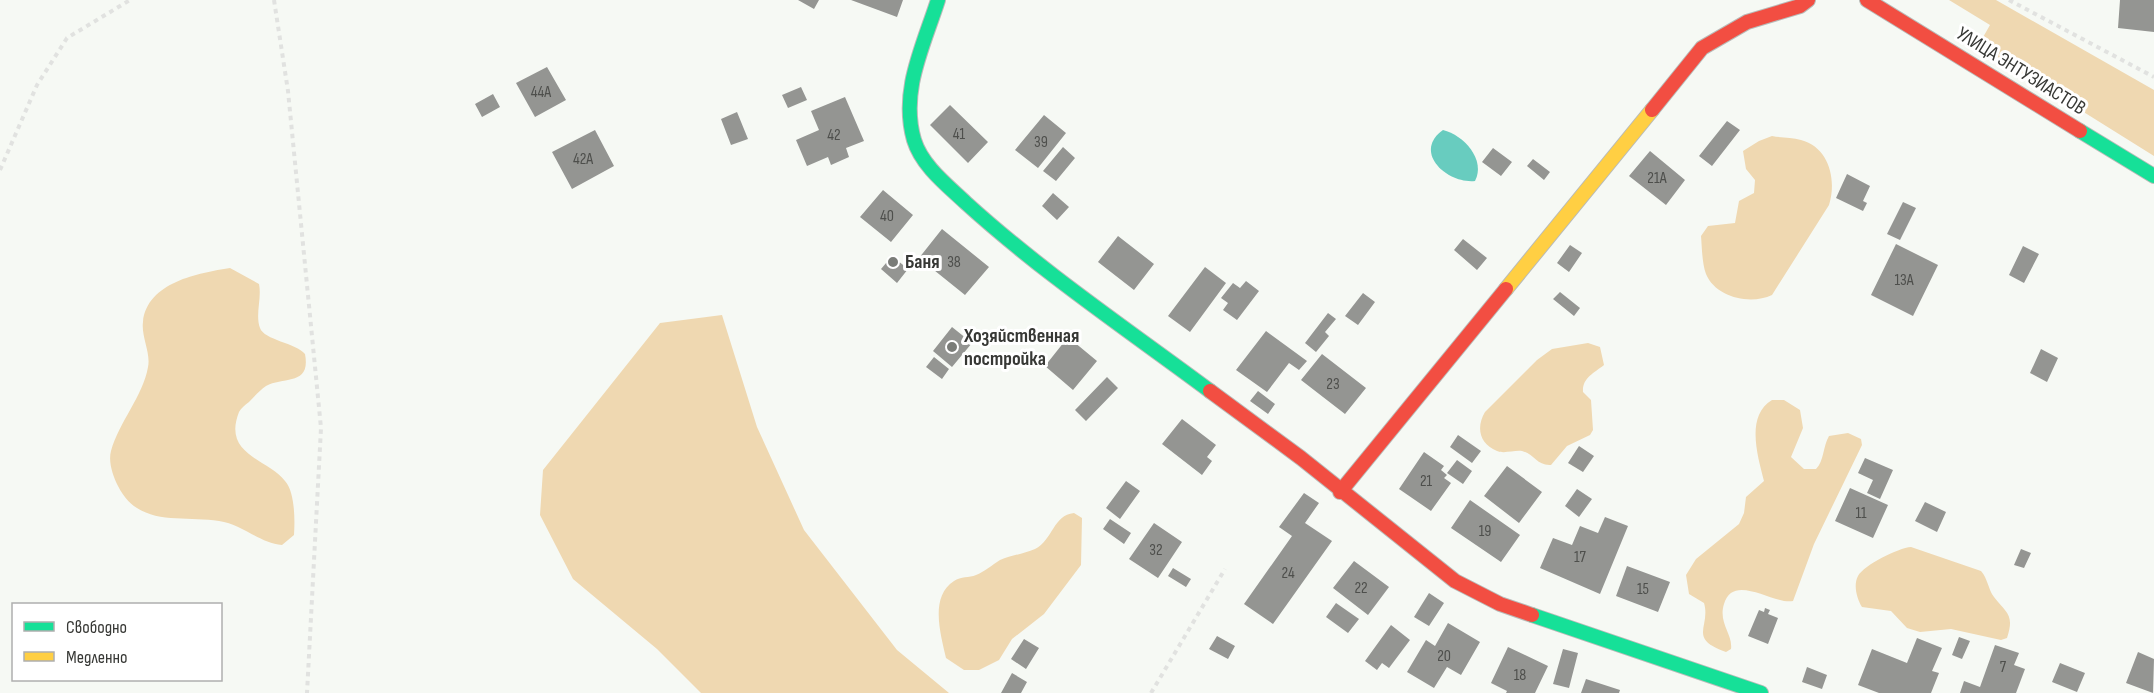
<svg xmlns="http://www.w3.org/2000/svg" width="2154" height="693" viewBox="0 0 2154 693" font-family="'Sofia Sans Condensed',sans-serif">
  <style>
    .green { fill: #efd8b1 }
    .water { fill: #68ccbf }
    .building { fill: #949592 }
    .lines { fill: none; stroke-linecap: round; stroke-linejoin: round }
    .fast-casing { stroke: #b9bbb8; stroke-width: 16 }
    .slow-casing { stroke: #b9bbb8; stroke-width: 16 }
    .jam-casing { stroke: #b9bbb8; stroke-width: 16 }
    .path { stroke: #e1e2e0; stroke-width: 4; stroke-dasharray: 4.5 4.5; stroke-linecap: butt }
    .fast { stroke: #16e098; stroke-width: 14 }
    .slow { stroke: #ffcf43; stroke-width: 14 }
    .jam { stroke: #f24e42; stroke-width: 14 }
    .poi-dot { fill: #7a7c78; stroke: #fff; stroke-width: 2 }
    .labels { text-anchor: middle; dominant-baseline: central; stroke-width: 6; stroke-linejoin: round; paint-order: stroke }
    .number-label { font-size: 16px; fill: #4e4f4c }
    .street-label { font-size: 20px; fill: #373835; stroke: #fff }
    .poi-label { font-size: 20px; font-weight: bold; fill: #373835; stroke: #fff; text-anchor: start }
  </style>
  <rect width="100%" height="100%" fill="#f6f9f4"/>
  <path class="green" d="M1949,0H1996L2154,90V156L1978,46L1990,25Z
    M1772,136C1782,138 1792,137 1801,140C1829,147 1837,180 1829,205L1772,295C1751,305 1716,298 1706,274C1702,263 1702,248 1701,236L1708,226L1735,223L1739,201L1754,193L1755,180L1746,169L1743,151L1759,141Z
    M230,268L259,284C262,298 255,315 260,328C264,340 296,343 305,354C311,386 284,376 266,386C260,390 254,397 249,402C245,405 241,408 239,412C222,455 268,459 285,481C295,492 295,520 294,535L282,545C259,543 242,524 219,521C182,515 139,528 118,486C113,476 108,462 111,451C119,422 143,396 148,367C151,353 141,336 143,322C147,282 199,273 230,268Z
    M722,315L757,427L804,530L897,650L949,693H701L657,649L573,579L540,515L543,470L660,323Z
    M1588,343L1600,347L1604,365C1594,373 1582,378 1583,392L1591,400L1593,430L1590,435L1567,446L1551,465C1537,466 1534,454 1522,451C1514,450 1504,454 1497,451C1479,444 1476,427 1485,412L1537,360L1552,349Z
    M1772,400H1784L1800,410L1803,428L1791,457L1804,469H1816C1824,461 1823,446 1829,436L1848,433L1861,439L1862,445L1814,544L1793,601C1774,605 1733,572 1724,604C1718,623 1733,634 1731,649L1726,652C1687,638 1711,627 1704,603L1689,594L1686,575L1696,559L1739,524L1744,513L1746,497L1764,481C1758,457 1745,416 1772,400Z
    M1074,513L1082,518L1081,565L1044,614L1012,639L999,660L979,670H964L946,658C941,635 929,597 954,581C961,576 969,578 976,575C984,572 992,565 1000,560C1011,555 1024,554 1035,549C1053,540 1053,515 1074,513Z
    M1911,547L1981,571C1988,579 1988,589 1994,597C2006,613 2015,614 2007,638L2001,640L1951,629L1920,632L1907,628L1891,611L1862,607C1857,599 1853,585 1858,576C1864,565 1898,548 1911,547Z"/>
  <path class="water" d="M1443,130C1464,135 1486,160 1475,181C1447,184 1412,152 1443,130Z"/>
  <path class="building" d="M798,0H819L814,9Z
    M851,0H903L897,17Z
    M2120,0H2154V32L2118,28Z
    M547,67L566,100L535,117L516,83Z
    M801,87L807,100L788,108L782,95Z
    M493,94L500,107L482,117L475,104Z
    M845,97L864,141L846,148L849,157L831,165L828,157L807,166L796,140L819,130L811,111Z
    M950,105L988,142L968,163L930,125Z
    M737,112L748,139L731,145L721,119Z
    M1044,115L1066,133L1038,168L1015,150Z
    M1727,121L1740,130L1712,166L1699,156Z
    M595,130L614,166L572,189L552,152Z
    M1063,147L1075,158L1056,181L1043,171Z
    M1493,148L1512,162L1501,176L1482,162Z
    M1650,151L1685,180L1666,205L1629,176Z
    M1533,159L1550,172L1544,180L1527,166Z
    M1847,174L1870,186L1863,201L1867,203L1863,211L1836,198Z
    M883,190L913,215L891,242L860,217Z
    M1053,193L1069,207L1057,220L1042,206Z
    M1903,202L1916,208L1900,240L1887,234Z
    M942,229L989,267L965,295L919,258Z
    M1118,236L1154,264L1134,290L1098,262Z
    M1463,239L1487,258L1477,270L1454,250Z
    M1896,244L1938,265L1913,316L1871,295Z
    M1570,245L1582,253L1569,272L1557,263Z
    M2023,246L2039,254L2024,283L2009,275Z
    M892,256L908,269L897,283L881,269Z
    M1205,267L1226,283L1190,332L1168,316Z
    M1246,281L1259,291L1237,320L1223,310L1228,303L1221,298L1233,283L1240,288Z
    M1560,292L1580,308L1574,316L1553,299Z
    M1363,293L1375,302L1358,325L1345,316Z
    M1328,313L1336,319L1325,332L1329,336L1316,352L1305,343Z
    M952,327L972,343L952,367L933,351Z
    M1266,331L1307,361L1299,370L1289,363L1267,392L1236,370Z
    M1068,337L1097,361L1073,390L1045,366Z
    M2041,349L2058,358L2047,382L2030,373Z
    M1322,354L1366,388L1345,414L1301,380Z
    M934,357L949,369L942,379L926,367Z
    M1107,377L1118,388L1086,421L1075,410Z
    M1258,391L1275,404L1268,414L1250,401Z
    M1182,419L1216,445L1207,457L1212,461L1202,475L1162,444Z
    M1458,435L1481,451L1472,463L1450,447Z
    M1579,446L1594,456L1583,472L1568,463Z
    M1424,452L1444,466L1441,470L1447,475L1444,478L1451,483L1431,511L1399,489Z
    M1865,458L1893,470L1880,499L1867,493L1873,480L1858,473Z
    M1457,460L1472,471L1463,484L1447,473Z
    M1507,466L1542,492L1519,523L1484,496Z
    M1126,481L1140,491L1120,519L1106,508Z
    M1850,488L1888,505L1873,538L1835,521Z
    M1577,489L1592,499L1579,517L1565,506Z
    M1304,493L1319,503L1305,523L1332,541L1273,624L1244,604L1292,536L1279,527Z
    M1470,500L1520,535L1501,562L1451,528Z
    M1925,502L1946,512L1937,532L1915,521Z
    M1605,517L1628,526L1600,594L1540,568L1553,538L1572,545L1580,526L1598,533Z
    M1110,519L1131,533L1124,544L1103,529Z
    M1154,523L1182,542L1158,578L1129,559Z
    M2021,549L2031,553L2024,568L2014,565Z
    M1354,561L1389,587L1368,615L1333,588Z
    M1627,566L1670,582L1658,612L1616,596Z
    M1173,568L1191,579L1186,587L1168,576Z
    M1429,593L1444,603L1429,626L1414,617Z
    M1336,603L1359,619L1348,633L1326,617Z
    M1765,608L1770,610L1768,614L1778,618L1768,644L1748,636L1759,610L1764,612Z
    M1448,623L1480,642L1461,675L1447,667L1434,688L1407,672L1426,640L1435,646Z
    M1391,625L1410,640L1389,668L1382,663L1377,670L1365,661Z
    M1217,636L1235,646L1228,659L1209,649Z
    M1959,637L1970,641L1962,659L1952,655Z
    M1917,638L1942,648L1932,671L1939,673L1931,693H1879L1858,685L1872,649L1907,663Z
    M1024,639L1039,648L1026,669L1011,659Z
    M1995,645L2019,653L2014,665L2025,669L2016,693H1960L1964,681L1980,687Z
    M1508,647L1548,666L1535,693H1506L1507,691L1491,683Z
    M1563,649L1578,653L1569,688L1553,684Z
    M2138,652L2154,659L2153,693L2126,683Z
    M2060,663L2085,673L2077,692L2052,682Z
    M1807,667L1827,675L1822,689L1802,682Z
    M1012,673L1027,682L1021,693H1001Z
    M1586,679L1620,690L1619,693H1581Z"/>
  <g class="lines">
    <defs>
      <path id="fast" d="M938,0C923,47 900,91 914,140C922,166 947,185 966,203C1042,272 1128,330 1210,391
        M2080,131L2154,176
        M1532,615L1761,693"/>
      <path id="slow" d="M1506,289L1652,110"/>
      <path id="jam" d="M1867,0L2080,131
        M1652,110L1702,48L1747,22L1800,6L1808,0
        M1210,391L1301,458L1455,581L1500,604L1532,615
        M1340,492L1506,289"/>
    </defs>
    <use href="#fast" class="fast-casing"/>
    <use href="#slow" class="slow-casing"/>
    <use href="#jam" class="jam-casing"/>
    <path class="path" d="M274,0L288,91L321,428L307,693
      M2009,0L2154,77
      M0,170L37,85L67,38L130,0
      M1151,693L1225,569"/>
    <use href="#fast" class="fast"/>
    <use href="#slow" class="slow"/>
    <use href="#jam" class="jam"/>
  </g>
  <g class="poi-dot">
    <circle cx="893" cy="262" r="6"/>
    <circle cx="952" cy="347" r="6"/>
  </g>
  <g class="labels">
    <g class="number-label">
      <text x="541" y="92">44А</text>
      <text x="959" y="134">41</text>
      <text x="834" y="135">42</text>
      <text x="1041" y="142">39</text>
      <text x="583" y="159">42А</text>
      <text x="1657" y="178">21А</text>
      <text x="887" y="216">40</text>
      <text x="954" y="262">38</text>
      <text x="1904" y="280">13А</text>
      <text x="1333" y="384">23</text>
      <text x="1426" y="481">21</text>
      <text x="1861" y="513">11</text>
      <text x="1485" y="531">19</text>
      <text x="1156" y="550">32</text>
      <text x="1580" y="557">17</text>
      <text x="1288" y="573">24</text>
      <text x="1361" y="588">22</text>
      <text x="1643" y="589">15</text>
      <text x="1444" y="656">20</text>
      <text x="2003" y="667">7</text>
      <text x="1520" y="675">18</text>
    </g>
    <g class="street-label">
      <text transform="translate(2021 71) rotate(32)">УЛИЦА ЭНТУЗИАСТОВ</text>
    </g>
    <g class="poi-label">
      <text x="905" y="262">Баня</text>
      <text x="964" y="336">Хозяйственная<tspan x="964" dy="23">постройка</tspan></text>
    </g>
  </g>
  <rect x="12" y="603" width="210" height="78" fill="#ffffff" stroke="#afafae" stroke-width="1.5"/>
  <rect x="24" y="622" width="30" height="9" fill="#16e098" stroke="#afafae" stroke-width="1.5"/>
  <text x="66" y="633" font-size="18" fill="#373835">Свободно</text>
  <rect x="24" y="652" width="30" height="9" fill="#ffcf43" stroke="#afafae" stroke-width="1.5"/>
  <text x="66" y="663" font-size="18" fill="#373835">Медленно</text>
</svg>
